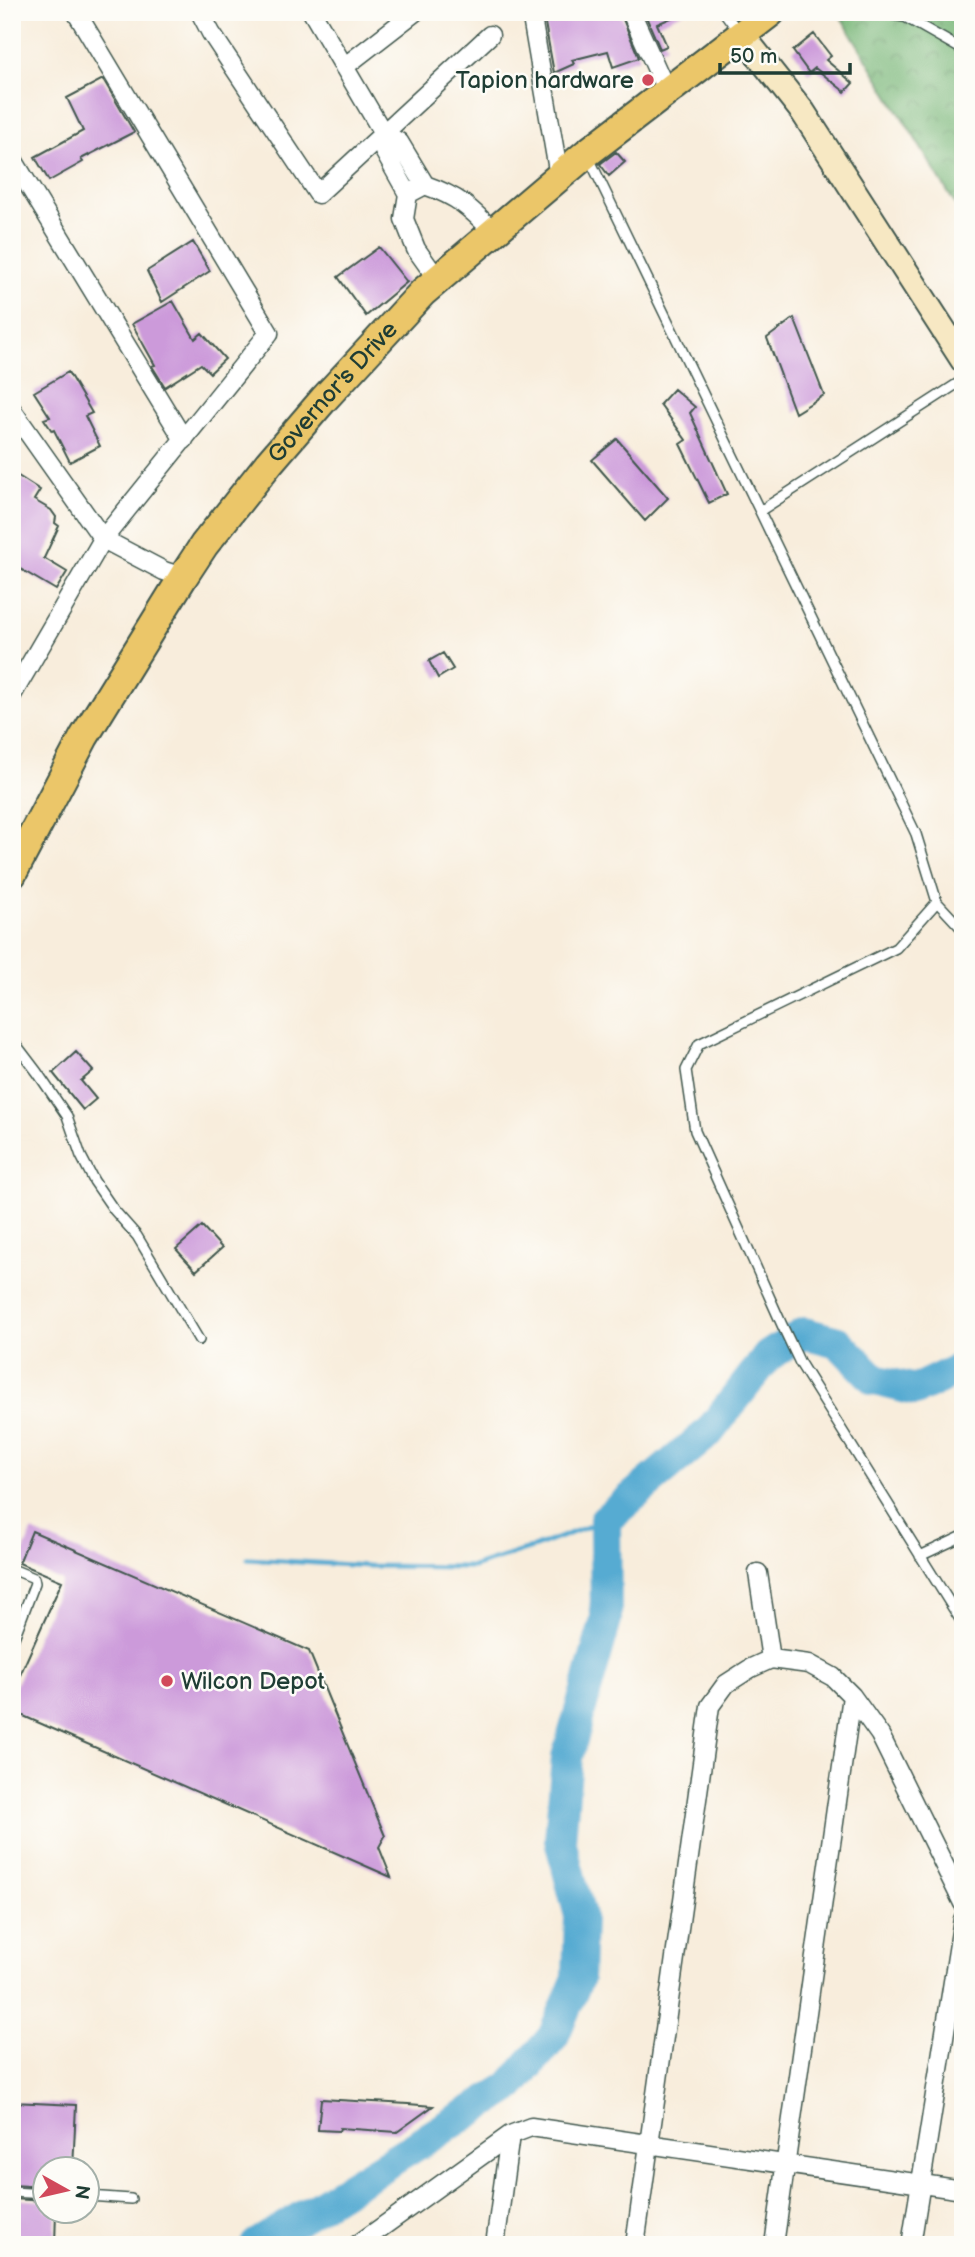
<svg xmlns="http://www.w3.org/2000/svg" width="975" height="2257" viewBox="0 0 975 2257" font-family="'Balsamiq Sans',sans-serif">
  <style>
    .forest { fill: url(#forest-crowns); stroke: #4b7a56; stroke-width: 2 }
    .lines { fill: none; stroke-linecap: round; stroke-linejoin: round }
    .stream { stroke: #56abd2; stroke-width: 5 }
    .river { stroke: #56abd2; stroke-width: 32 }
    .building { fill: #cc9ada }
    .lane-casing { stroke: #40574d; stroke-width: 12 }
    .street-casing { stroke: #40574d; stroke-width: 21 }
    .secondary-casing { stroke: #40574d; stroke-width: 28 }
    .primary-casing { stroke: #40574d; stroke-width: 32 }
    .lane { stroke: #fff; stroke-width: 9 }
    .street { stroke: #fff; stroke-width: 18 }
    .secondary { stroke: #f7e8c3; stroke-width: 24 }
    .primary { stroke: #ebc669; stroke-width: 28 }
    .poi-dot { fill: #d1495b; stroke: #fdfcf7; stroke-width: 2.5 }
    .labels { text-anchor: middle; dominant-baseline: central; stroke-width: 5; stroke-linejoin: round; paint-order: stroke }
    .poi-label { font-size: 24px; fill: #1f3d34; stroke: #fdfcf7; text-anchor: end }
    .street-label { font-size: 24px; fill: #1f3d34; stroke: #fdfcf7 }
  </style>
  <defs>
    <pattern id="forest-crowns" width="20" height="18" patternUnits="userSpaceOnUse" patternTransform="scale(1.75)"><rect width="20" height="18" fill="#77b677"/><path d="M2 6a3 3 0 1 1 6 0M12 15a3 3 0 1 1 6 0" fill="none" stroke="#619562"/></pattern>
  </defs>
  <rect width="100%" height="100%" fill="#fdfcf7"/>
  <filter id="ink" filterUnits="userSpaceOnUse"><feTurbulence type="fractalNoise" baseFrequency=".0143" numOctaves="2"/><feDisplacementMap in="SourceGraphic" scale="14" xChannelSelector="R" yChannelSelector="G"/><feConvolveMatrix kernelMatrix="1 2 1 2 8 2 1 2 1" color-interpolation-filters="sRGB"/></filter>
  <filter id="wash" filterUnits="userSpaceOnUse"><feTurbulence type="fractalNoise" baseFrequency=".00686" numOctaves="4" result="noise"/><feDisplacementMap in="SourceGraphic" scale="28" xChannelSelector="R" yChannelSelector="G"/><feGaussianBlur stdDeviation="1.57" result="paint"/><feColorMatrix in="noise" values="0 0 0 0 0 0 0 0 0 0 0 0 0 0 0 0 0 1.4 0 .05"/><feComposite in="paint" operator="in"/></filter>
  <g filter="url(#wash)">
    <rect width="100%" height="100%" fill="#f8eddc"/>
    <path class="forest" d="M838,12H963V217Z"/>
    <g class="lines">
      <path class="stream" d="M248,1559L368,1566L472,1567L538,1546L605,1520"/>
      <path class="river" d="M256,2245L510,2087L553,2037L578,1978L580,1916L560,1840L567,1757L606,1620L605,1520L709,1432L768,1356L804,1333L838,1342L875,1380L915,1390L963,1367"/>
    </g>
    <g id="blocks">
      <path class="building" d="M543,12H620L639,58L613,67L608,51L572,60L574,64L554,73Z
        M644,12H685L657,24L667,46L660,49Z
        M814,34L831,56L826,60L853,83L845,92L815,68L809,73L793,51Z
        M103,79L134,132L81,159L83,162L49,181L35,157L83,131L67,98Z
        M616,152L625,162L609,176L600,164Z
        M193,242L210,271L162,302L147,271Z
        M379,247L407,282L366,316L338,277Z
        M173,301L195,339L202,333L225,359L210,373L201,364L165,387L152,366L155,365L132,324Z
        M794,318L824,395L795,413L767,338Z
        M68,372L92,413L85,416L100,446L70,462L54,430L52,431L44,419L50,417L34,392Z
        M674,389L695,407L690,413L727,494L709,503L680,444L686,440L660,404Z
        M617,439L668,498L645,521L592,460Z
        M12,472L40,490L34,500L51,510L56,517L55,523L59,526L44,558L67,572L56,590L12,564Z
        M443,653L453,669L438,678L429,661Z
        M76,1052L93,1071L81,1081L96,1099L83,1110L53,1073Z
        M202,1226L222,1248L196,1271L176,1249Z
        M32,1531L309,1651L385,1836L379,1847L391,1877L12,1711V1693L62,1581L19,1563Z
        M321,2099L408,2104L433,2106L397,2132L340,2128L339,2131L318,2130Z
        M12,2102L76,2105L73,2169H46V2187L12,2185Z
        M12,2199L46,2201V2211H56L55,2245H12Z"/>
    </g>
  </g>
  <g filter="url(#ink)">
    <use href="#blocks" fill-opacity="0" stroke="#40574d" stroke-width="2"/>
    <g class="lines">
      <defs>
        <path id="lane" d="M724,12L738,31
          M873,12L905,17L963,50
          M589,158L916,834L937,902L963,930
          M760,511L963,380
          M937,902L896,948L699,1044L686,1070L695,1131L782,1325L800,1363L963,1624
          M12,1044L18,1047L37,1072L67,1116L81,1156L94,1181L114,1210L137,1236L199,1340
          M920,1556L963,1536
          M12,1569L34,1578L35,1583L12,1643
          M12,2192L46,2194
          M88,2196L131,2199"/>
        <path id="street" d="M200,12L211,33L318,194L490,35
          M312,12L383,133L384,151L408,194
          M531,12L559,176
          M631,12L667,92
          M344,67L415,12
          M383,133L399,142L425,185
          M12,158L184,440
          M438,280L416,249L404,219L408,194L425,185C459,197 469,207 494,232
          M12,410L103,539L269,333L76,12
          M12,695L103,539L164,571L183,577
          M758,1573L771,1659
          M357,2245L510,2135L531,2127L963,2190
          M495,2245L510,2135
          M635,2245L710,1706L726,1684L751,1668L771,1659L809,1664L833,1677L852,1696L880,1735L963,1903
          M774,2245L852,1696
          M911,2245L963,1919"/>
        <path id="secondary" d="M742,35L803,112L963,360"/>
        <g id="primary">
          <path id="s1" d="M12,874L84,737L183,577L204,545L269,463L324,399L423,292L587,153L771,12"/>
        </g>
      </defs>
      <use href="#lane" class="lane-casing"/>
      <use href="#street" class="street-casing"/>
      <use href="#secondary" class="secondary-casing"/>
      <use href="#primary" class="primary-casing"/>
      <use href="#lane" class="lane"/>
      <use href="#street" class="street"/>
      <use href="#secondary" class="secondary"/>
      <use href="#primary" class="primary"/>
    </g>
  </g>
  <g class="poi-dot">
    <circle cx="648" cy="80" r="7"/>
    <circle cx="167" cy="1681" r="7"/>
  </g>
  <g class="labels">
    <g class="poi-label">
      <text x="634" y="80">Tapion hardware</text>
      <text x="181" y="1681" text-anchor="start">Wilcon Depot</text>
    </g>
    <g class="street-label">
      <text stroke="none"><textPath href="#s1" startOffset="581">Governor's Drive</textPath></text>
    </g>
  </g>
  <rect width="975" height="2257" fill="none" stroke="#fdfcf7" stroke-width="42"/>
  <g transform="translate(66 2190) rotate(98)"><circle r="33" fill="#fdfcf7" stroke="#a4b0a9" stroke-width="2"/>
  <path d="M0-5L12 26L0 18L-12 26Z" fill="#d1495b"/>
  <text y="-10" font-size="19" font-weight="bold" text-anchor="middle" fill="#1f3d34">N</text>
  </g>
  <path d="M720 63v10h130v-10" fill="none" stroke="#1f3d34" stroke-width="3.5"/>
  <text x="730" y="63" font-size="21" fill="#1f3d34" stroke="#fdfcf7" stroke-width="5" paint-order="stroke">50 m</text>
</svg>
